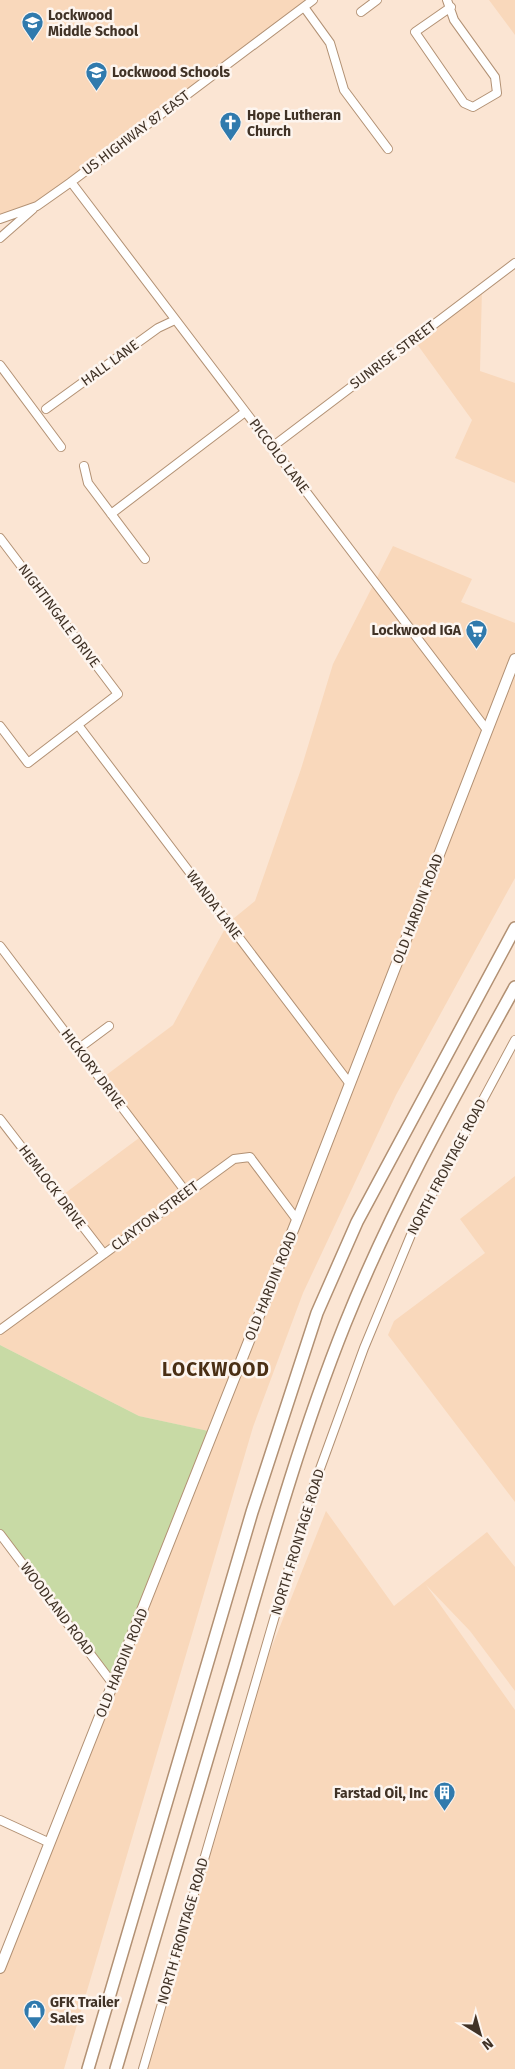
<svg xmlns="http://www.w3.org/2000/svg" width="515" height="2069" viewBox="0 0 515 2069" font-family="'Fira Sans',sans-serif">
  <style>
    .built { fill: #f9d8bb }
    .green { fill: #c8daa5 }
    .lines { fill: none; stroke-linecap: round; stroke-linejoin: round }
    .minor-casing { stroke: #b29174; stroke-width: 10 }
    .major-casing { stroke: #b29174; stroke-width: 12 }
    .highway-casing { stroke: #b29174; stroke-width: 14 }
    .minor { stroke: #fff; stroke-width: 8 }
    .major { stroke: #fff; stroke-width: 10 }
    .highway { stroke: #fff; stroke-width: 11 }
    .labels { text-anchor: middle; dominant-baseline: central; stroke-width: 5; stroke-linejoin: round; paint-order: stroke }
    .poi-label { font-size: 14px; font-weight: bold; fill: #403226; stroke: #fdf5ef; text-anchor: start }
    .street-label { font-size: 14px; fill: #403226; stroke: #fdf5ef }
    .district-label { font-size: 19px; font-weight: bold; letter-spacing: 1px; fill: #4a2f14; stroke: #fdf5ef }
  </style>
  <rect width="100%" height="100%" fill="#fbe5d3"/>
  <path class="built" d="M0,0H314L37,206L0,219Z
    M489,0H515V35Z
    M482,288L480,371L515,383V483L455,458L472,420L414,340Z
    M393,546L472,579L461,602L515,623V878L396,1095L303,1293L253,1427L64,2069H0V1968L212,1432L139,1416L0,1345V1330L103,1254L60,1197L143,1135L101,1079L173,1025L228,923L255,901L301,769L333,664Z
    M515,1176V1502L388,1335L394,1321L485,1253L460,1219Z
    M326,1511L394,1606L487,1532L515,1567V1691L470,1631L426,1585L515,1710V2069H143L255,1689Z"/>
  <path class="green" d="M0,1345L139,1416L213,1432L113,1684L0,1534Z"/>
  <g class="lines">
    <defs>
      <path id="minor" d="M447,0L454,20L495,77L497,93L473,107L464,103L415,32L451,7
        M304,7L330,43L344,90L388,149
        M361,12L377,0
        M71,182L487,730
        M0,219L37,206L71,182L313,0
        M0,238L33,209
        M0,365L61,447
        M46,409L158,328L175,320
        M272,447L515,263
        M84,466L88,483L145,559
        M111,514L245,412
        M0,538L118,694L28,763L0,726
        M78,725L350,1084
        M0,946L186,1192
        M78,1049L109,1026
        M0,1119L104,1254
        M0,1330L234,1159L250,1157L297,1220
        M0,1534L113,1684
        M0,1820L50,1843
        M143,2069L309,1499L364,1348L413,1230L515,1040"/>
      <path id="major" d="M0,1968L297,1220L515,659"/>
      <path id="highway" d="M88,2069L252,1512L317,1313L357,1222L515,928
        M116,2069C156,1933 196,1797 236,1662C269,1548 301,1434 345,1324C392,1207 454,1097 515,987"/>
    </defs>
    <use href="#minor" class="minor-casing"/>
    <use href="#major" class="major-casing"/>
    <use href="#highway" class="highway-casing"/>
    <use href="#minor" class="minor"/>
    <use href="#major" class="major"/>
    <use href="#highway" class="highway"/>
  </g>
  <defs>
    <symbol id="school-pin" viewBox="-11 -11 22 30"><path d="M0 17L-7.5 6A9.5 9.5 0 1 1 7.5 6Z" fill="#307aad" stroke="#fdf5ef"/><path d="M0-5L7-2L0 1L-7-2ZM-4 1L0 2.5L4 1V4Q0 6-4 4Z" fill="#fff"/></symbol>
    <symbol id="church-pin" viewBox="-11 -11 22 30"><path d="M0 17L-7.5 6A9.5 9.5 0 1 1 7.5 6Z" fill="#307aad" stroke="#fdf5ef"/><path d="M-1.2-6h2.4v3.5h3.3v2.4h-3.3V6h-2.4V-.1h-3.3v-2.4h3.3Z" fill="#fff"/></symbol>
    <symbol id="supermarket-pin" viewBox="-11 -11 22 30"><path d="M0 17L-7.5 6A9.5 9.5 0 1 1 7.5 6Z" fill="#307aad" stroke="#fdf5ef"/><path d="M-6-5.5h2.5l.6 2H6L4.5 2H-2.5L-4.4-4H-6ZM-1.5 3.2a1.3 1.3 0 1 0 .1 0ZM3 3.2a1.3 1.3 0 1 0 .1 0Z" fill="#fff"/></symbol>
    <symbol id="building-pin" viewBox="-11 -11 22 30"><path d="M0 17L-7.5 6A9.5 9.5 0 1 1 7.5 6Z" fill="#307aad" stroke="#fdf5ef"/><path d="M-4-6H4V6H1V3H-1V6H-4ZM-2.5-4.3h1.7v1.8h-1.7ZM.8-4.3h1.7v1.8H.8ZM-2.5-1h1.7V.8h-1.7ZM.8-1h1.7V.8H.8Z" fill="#fff"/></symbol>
    <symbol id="shop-pin" viewBox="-11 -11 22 30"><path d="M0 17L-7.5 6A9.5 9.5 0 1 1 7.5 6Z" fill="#307aad" stroke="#fdf5ef"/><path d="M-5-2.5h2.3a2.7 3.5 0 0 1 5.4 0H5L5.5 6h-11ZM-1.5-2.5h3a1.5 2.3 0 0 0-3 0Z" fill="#fff"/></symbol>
  </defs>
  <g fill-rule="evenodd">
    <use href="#school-pin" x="20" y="10" width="25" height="34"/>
    <use href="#school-pin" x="84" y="60" width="25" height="34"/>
    <use href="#church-pin" x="218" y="110" width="25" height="34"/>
    <use href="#supermarket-pin" x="464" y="618" width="25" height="34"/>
    <use href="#building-pin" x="432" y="1780" width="25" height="34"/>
    <use href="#shop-pin" x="22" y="1998" width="25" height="34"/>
  </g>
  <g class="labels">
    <g class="poi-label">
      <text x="48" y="15">Lockwood<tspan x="48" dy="16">Middle School</tspan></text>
      <text x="112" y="72">Lockwood Schools</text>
      <text x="247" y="115">Hope Lutheran<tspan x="247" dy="16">Church</tspan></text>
      <text x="461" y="630" text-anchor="end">Lockwood IGA</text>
      <text x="428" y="1793" text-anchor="end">Farstad Oil, Inc</text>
      <text x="50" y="2002">GFK Trailer<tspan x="50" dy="16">Sales</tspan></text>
    </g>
    <g class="street-label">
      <text transform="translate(136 133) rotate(-37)">US HIGHWAY 87 EAST</text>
      <text transform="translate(393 355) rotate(-37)">SUNRISE STREET</text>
      <text transform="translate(110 363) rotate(-36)">HALL LANE</text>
      <text transform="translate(279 456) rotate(53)">PICCOLO LANE</text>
      <text transform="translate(59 616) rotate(53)">NIGHTINGALE DRIVE</text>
      <text transform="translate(214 905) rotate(53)">WANDA LANE</text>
      <text transform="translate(418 909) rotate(-69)">OLD HARDIN ROAD</text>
      <text transform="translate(93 1069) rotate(53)">HICKORY DRIVE</text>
      <text transform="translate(447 1167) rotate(-62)">NORTH FRONTAGE ROAD</text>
      <text transform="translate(52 1187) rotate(53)">HEMLOCK DRIVE</text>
      <text transform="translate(155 1216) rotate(-37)">CLAYTON STREET</text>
      <text transform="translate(271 1286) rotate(-68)">OLD HARDIN ROAD</text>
      <text transform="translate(298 1542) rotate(-73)">NORTH FRONTAGE ROAD</text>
      <text transform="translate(57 1609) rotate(53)">WOODLAND ROAD</text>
      <text transform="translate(122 1663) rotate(-68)">OLD HARDIN ROAD</text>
      <text transform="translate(183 1931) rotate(-74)">NORTH FRONTAGE ROAD</text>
    </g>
    <g class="district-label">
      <text x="216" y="1369">LOCKWOOD</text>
    </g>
  </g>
  <g transform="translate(480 2034) rotate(143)" stroke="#fdf5ef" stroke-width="4" paint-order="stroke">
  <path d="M0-4L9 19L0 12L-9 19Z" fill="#403226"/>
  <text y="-8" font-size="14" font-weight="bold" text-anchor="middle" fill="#403226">N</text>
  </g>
</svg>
